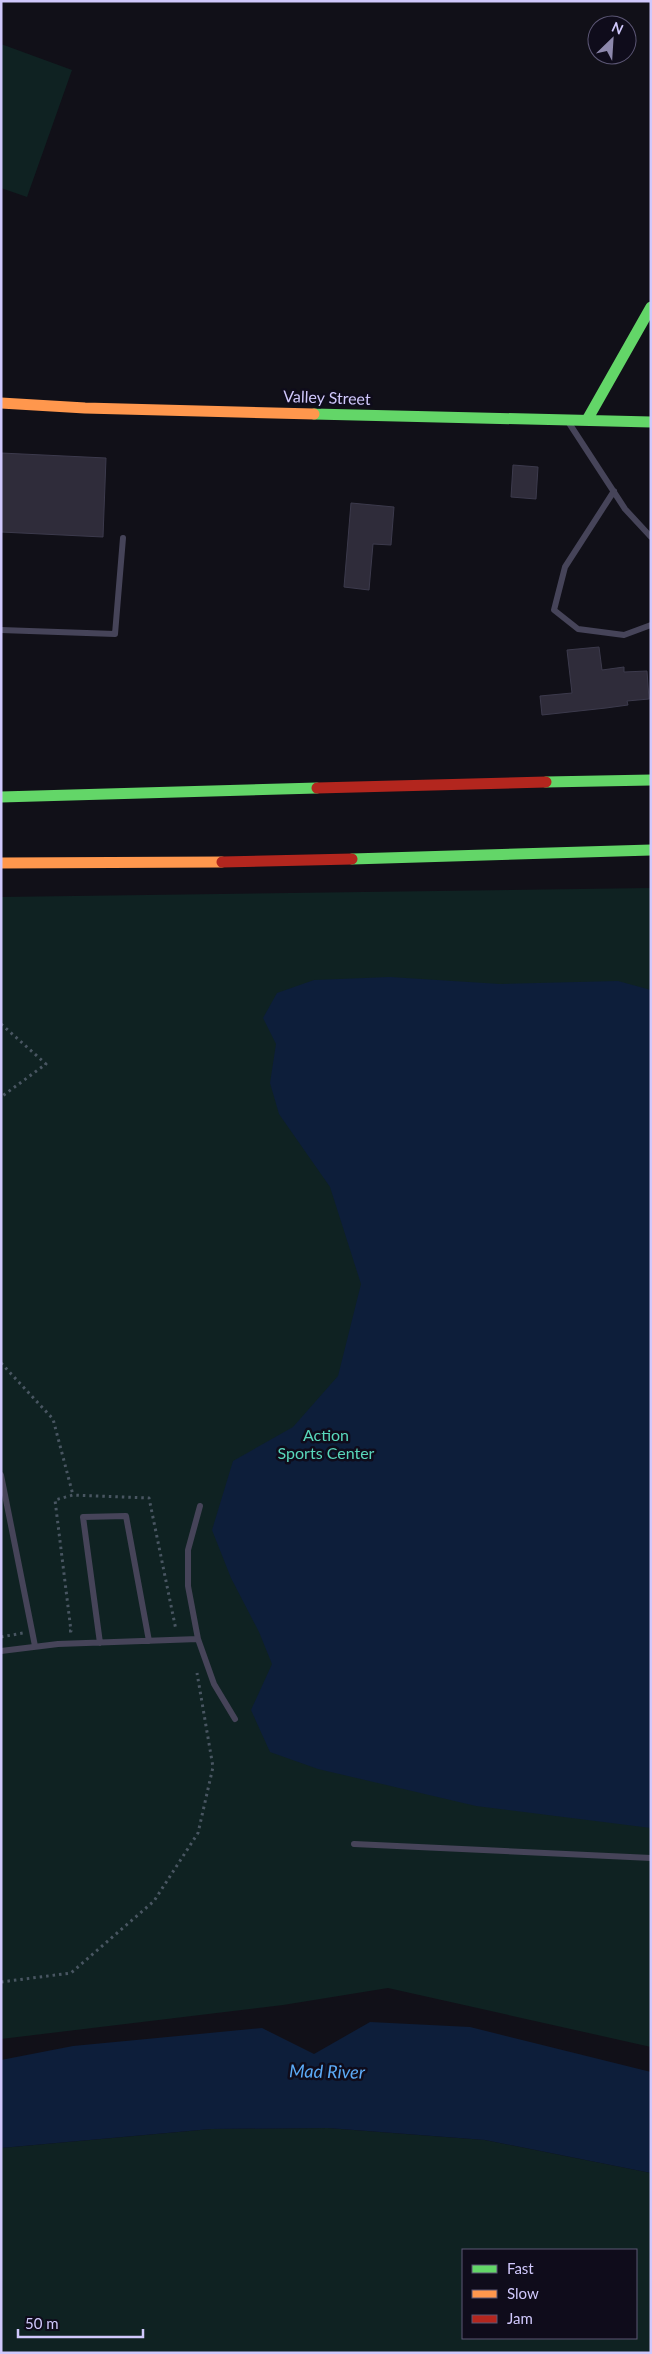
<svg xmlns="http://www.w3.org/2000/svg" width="652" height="2354" viewBox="0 0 652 2354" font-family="Lato,sans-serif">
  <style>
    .green { fill: #0f2222; fill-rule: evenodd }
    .water { fill: #0d1e3a }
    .building { fill: #2f2c3a; stroke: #3c3a4c }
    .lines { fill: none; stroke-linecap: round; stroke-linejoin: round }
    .path { stroke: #495662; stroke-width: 3; stroke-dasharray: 2.5 4; stroke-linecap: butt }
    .lane { stroke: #464459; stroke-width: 6 }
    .fast { stroke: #63d668; stroke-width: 11 }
    .slow { stroke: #ff974d; stroke-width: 11 }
    .jam { stroke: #b3261e; stroke-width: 11 }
    .labels { text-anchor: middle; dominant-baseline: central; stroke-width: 5; stroke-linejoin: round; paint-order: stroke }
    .street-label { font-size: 16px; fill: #d0c8fc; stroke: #0f0c1b }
    .park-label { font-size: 16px; fill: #59d7bb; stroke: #0f0c1b }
    .water-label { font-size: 18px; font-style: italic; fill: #5cabf7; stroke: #0f0c1b }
  </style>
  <rect width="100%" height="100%" fill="#111018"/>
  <path class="green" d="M1,44L72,70L27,197L1,188Z
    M651,888V2047L388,1988L283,2005L1,2039V897Z
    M328,2128L485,2140L651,2173V2351L635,2353H1V2148L211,2129ZM463,2250H636V2338H463Z"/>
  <path class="water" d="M390,977L500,984L618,981L651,990V1828L476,1806L318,1769L270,1752L251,1710L272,1664L259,1632L231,1578L212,1530L233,1461L293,1427L338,1376L361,1284L330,1187L279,1114L270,1083L276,1044L263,1018L277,993L314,980Z
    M370,2022L470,2027L651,2072V2173L485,2140L328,2128L211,2129L1,2148V2060L73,2046L262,2028L314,2054Z"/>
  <path class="building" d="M1,453L106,458L103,537L1,532Z
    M513,465L538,467L536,499L511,497Z
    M351,503L394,507L391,545L373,544L369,590L344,587Z
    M599,647L602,670L624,667V672L647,671L649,699L627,701L628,705L606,708L542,715L540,696L572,693L567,650Z"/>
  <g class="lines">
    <path class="path" d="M1,1024L46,1064L1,1097
      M1,1363L53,1419L73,1495
      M69,1631H71L55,1500L73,1495L149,1498L176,1630
      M1,1637L23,1633
      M1,1982L71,1973L154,1901L198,1833L213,1767L197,1673"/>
    <path class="lane" d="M569,423L625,509L651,537
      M614,491L565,567L554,610L578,629L624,635L651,625
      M1,630L115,634L123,538
      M1,1475L35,1646
      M200,1506L188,1550V1586L198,1639L214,1684L235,1719
      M100,1643L83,1517L126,1516L149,1641
      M1,1651L58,1644L198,1639
      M354,1844L651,1858"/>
    <path class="fast" d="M314,414L651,422
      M587,420L651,307
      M546,782L651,780
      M1,797L317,788
      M352,859L651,850"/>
    <path class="slow" d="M1,403L85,408L314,414
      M1,863L222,862"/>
    <path class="jam" d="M317,788L546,782
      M222,862L352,859"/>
  </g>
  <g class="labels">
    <g class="street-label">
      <text transform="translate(327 397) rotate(2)">Valley Street</text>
    </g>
    <g class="park-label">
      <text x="326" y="1434">Action<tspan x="326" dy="18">Sports Center</tspan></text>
    </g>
    <g class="water-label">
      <text transform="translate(327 2071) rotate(1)">Mad River</text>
    </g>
  </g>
  <rect width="652" height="2354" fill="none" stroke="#d0c8fc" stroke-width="5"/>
  <rect x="462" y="2249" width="175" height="90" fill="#0f0c1b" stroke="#5c5775"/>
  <rect x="472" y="2265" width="25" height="8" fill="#63d668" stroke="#5c5775"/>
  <text x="507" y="2274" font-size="15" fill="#d0c8fc">Fast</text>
  <rect x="472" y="2290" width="25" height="8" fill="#ff974d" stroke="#5c5775"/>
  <text x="507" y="2299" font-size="15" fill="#d0c8fc">Slow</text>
  <rect x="472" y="2315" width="25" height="8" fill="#b3261e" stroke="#5c5775"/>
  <text x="507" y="2324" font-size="15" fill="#d0c8fc">Jam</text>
  <g transform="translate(612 40) rotate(25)"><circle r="24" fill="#0f0c1b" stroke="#5c5775"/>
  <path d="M0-4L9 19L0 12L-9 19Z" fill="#8d88ac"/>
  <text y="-8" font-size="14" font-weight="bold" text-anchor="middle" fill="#d0c8fc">N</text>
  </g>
  <path d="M18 2329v8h125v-8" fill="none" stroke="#d0c8fc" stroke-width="2.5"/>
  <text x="25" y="2329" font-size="15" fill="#d0c8fc" stroke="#0f0c1b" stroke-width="4" paint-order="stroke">50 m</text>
</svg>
